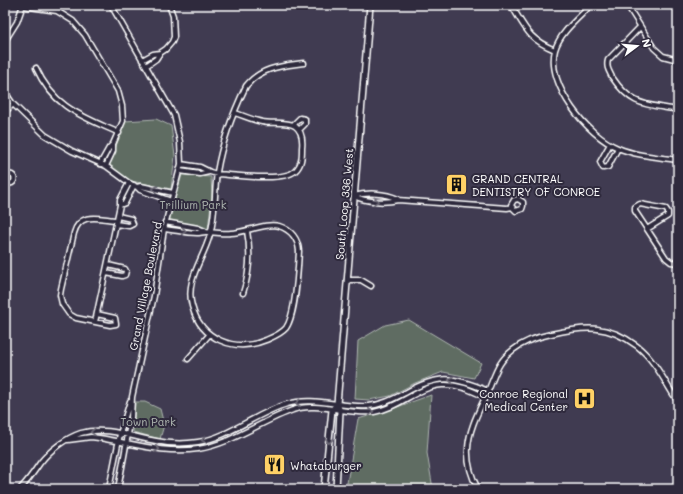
<svg xmlns="http://www.w3.org/2000/svg" width="683" height="494" viewBox="0 0 683 494" font-family="Mali,sans-serif">
  <style>
    .green { fill: #5e6c62; stroke: #aeb6b0 }
    .lines { fill: none; stroke-linecap: round; stroke-linejoin: round }
    .minor-casing { stroke: #fff; stroke-width: 7 }
    .major-casing { stroke: #fff; stroke-width: 8 }
    .minor { stroke: #2f2a3d; stroke-width: 4 }
    .major { stroke: #2f2a3d; stroke-width: 5 }
    .oneway { stroke: #6d6a77 }
    .labels { text-anchor: middle; dominant-baseline: central; stroke-width: 4; stroke-linejoin: round; paint-order: stroke }
    .poi-label { font-size: 11px; fill: #fff; stroke: #2f2a3d; text-anchor: start }
    .park-label { font-size: 11px; fill: #aeb6b0; stroke: #2f2a3d }
    .street-label { font-size: 11px; fill: #fff; stroke: #2f2a3d }
  </style>
  <rect width="100%" height="100%" fill="#403b51"/>
  <filter id="ink" filterUnits="userSpaceOnUse"><feTurbulence type="fractalNoise" baseFrequency=".025" numOctaves="2"/><feDisplacementMap in="SourceGraphic" scale="8" xChannelSelector="R" yChannelSelector="G"/><feConvolveMatrix kernelMatrix="1 2 1 2 8 2 1 2 1" color-interpolation-filters="sRGB"/></filter>
  <g filter="url(#ink)">
    <path class="green" d="M156,119L171,126L175,156L171,189L131,181L109,166L125,121Z
      M182,175L211,177L212,196L208,229L168,221Z
      M409,320L481,363L474,378L443,372L415,383L390,396L369,400L355,399L358,341L385,325Z
      M431,395L427,453L433,489H346L358,419L386,411Z
      M135,402H145L160,409L164,425L160,439L133,432Z"/>
    <g class="lines">
      <defs>
        <path id="minor" d="M111,5L174,115L180,142L181,164L164,229L154,296L132,397L131,418L118,489
          M511,5C526,29 528,39 555,50
          M591,5C579,18 560,32 555,50C546,85 588,136 618,148C637,156 658,157 678,160
          M627,5L654,48L663,56L678,60
          M23,6L57,11L73,21L85,35L118,91L122,106L123,121L113,144L109,148L100,164
          M57,11L60,5
          M640,27L608,60C606,67 609,71 612,77C632,107 646,104 678,110
          M5,41L17,22L23,5
          M142,60L153,54L160,53
          M146,66L156,59L160,53L166,49L172,42L174,37L173,16L169,5
          M36,68C54,108 82,116 119,133
          M5,92L13,104L45,135L72,151L106,166L129,183L137,187L140,190L171,201
          M5,112L13,104
          M293,125L300,118L305,119V124L299,130
          M610,144L600,162L603,168L608,167L618,148
          M181,164L200,167L210,172L217,174C234,175 283,182 295,171C302,165 302,156 302,148C303,139 302,131 295,126C287,121 271,124 262,122C253,120 244,116 235,113
          M106,166L113,151V144
          M180,171L200,174L209,172
          M5.5 179a4.5 4.5 0 1 1 9 0a4.5 4.5 0 1 1-9 0Z
          M137,187L141,186L173,193
          M354,196C366,202 385,203 398,200L507,208L512,207L516,211L522,209L523,206V202L518,199L514,200L511,205L512,207
          M354,196C367,192 385,193 398,199
          M640,204L666,209L668,212V216L647,229L635,211V207Z
          M120,205L125,203L134,185
          M165,222L198,228L205,231
          M116,224L129,226L133,224L131,219L118,216
          M164,229C175,230 186,233 197,233C200,233 203,232 206,232C215,232 223,234 231,233C245,233 266,222 279,226C291,230 298,239 299,251C298,269 296,314 286,328C281,334 273,337 266,340C235,353 201,340 192,306C185,281 202,261 209,238C216,217 214,193 217,172C222,142 233,113 246,86C261,67 282,66 304,63
          M647,229L666,258L671,262L678,263
          M106,273L122,276L125,275L126,271L125,269L108,265
          M347,280H361L371,286
          M243,293C250,272 251,252 247,231
          M97,314L115,318L116,324L110,325L76,318L69,314L62,304L60,295L61,289L74,233C80,211 100,219 117,220
          M95,322L120,205V200L129,183
          M188,359L209,335
          M68,440L91,437L99,438C132,443 163,454 198,449C232,444 261,421 293,410C315,401 349,415 374,412C399,408 417,387 442,385C458,384 471,390 485,397
          M20,489C28,481 34,472 40,463C50,450 66,438 81,433C106,426 132,437 156,441C170,444 185,444 198,442C230,437 256,413 287,404C314,396 342,408 368,406C382,405 393,399 405,393C438,374 454,376 488,391
          M109,489L120,434L130,401
          M478,489C471,476 467,463 468,448C469,428 480,409 488,391C492,382 495,372 500,364C503,359 508,354 513,350C524,341 537,337 551,334C585,326 608,324 637,346C655,360 666,384 678,402"/>
        <path id="major" d="M324,489L332,410L337,404
          M336,489L340,411L337,404L370,5"/>
      </defs>
      <use href="#minor" class="minor-casing"/>
      <use href="#major" class="major-casing"/>
      <use href="#minor" class="minor"/>
      <use href="#major" class="major"/>
    </g>
    <defs><path id="oneway-chevron" d="M-2-3.5L2.5 0L-2 3.5" fill="none" stroke-width="1.6" stroke-linecap="round" stroke-linejoin="round"/></defs>
    <g class="oneway">
      <use href="#oneway-chevron" transform="translate(155 189) rotate(-166)"/>
      <use href="#oneway-chevron" transform="translate(376 201) rotate(4)"/>
      <use href="#oneway-chevron" transform="translate(184 231) rotate(6)"/>
      <use href="#oneway-chevron" transform="translate(451 380) rotate(-177)"/>
      <use href="#oneway-chevron" transform="translate(298 403) rotate(174)"/>
      <use href="#oneway-chevron" transform="translate(371 412) rotate(-6)"/>
      <use href="#oneway-chevron" transform="translate(93 432) rotate(176)"/>
      <use href="#oneway-chevron" transform="translate(204 440) rotate(166)"/>
      <use href="#oneway-chevron" transform="translate(329 441) rotate(96)"/>
      <use href="#oneway-chevron" transform="translate(157 449) rotate(8)"/>
    </g>
  </g>
  <defs>
    <symbol id="building-square" viewBox="-11 -11 22 22"><rect x="-9" y="-9" width="18" height="18" rx="4" fill="#ffd166" stroke="#2f2a3d"/><path d="M-4-6H4V6H1V3H-1V6H-4ZM-2.5-4.3h1.7v1.8h-1.7ZM.8-4.3h1.7v1.8H.8ZM-2.5-1h1.7V.8h-1.7ZM.8-1h1.7V.8H.8Z" fill="#111"/></symbol>
    <symbol id="hospital-square" viewBox="-11 -11 22 22"><rect x="-9" y="-9" width="18" height="18" rx="4" fill="#ffd166" stroke="#2f2a3d"/><path d="M-5-5h3v3.5h4V-5h3V5h-3V1.5h-4V5h-3Z" fill="#111"/></symbol>
    <symbol id="restaurant-square" viewBox="-11 -11 22 22"><rect x="-9" y="-9" width="18" height="18" rx="4" fill="#ffd166" stroke="#2f2a3d"/><path d="M-5-6h1v4h1v-4h1v4h1v-4h1v5L-1.5 .5V6h-2V.5L-5-1ZM5-6V6H3V1.5H1.5Q1.5-4 5-6Z" fill="#111"/></symbol>
  </defs>
  <g fill-rule="evenodd">
    <use href="#building-square" x="444" y="172" width="25" height="25"/>
    <use href="#hospital-square" x="572" y="386" width="25" height="25"/>
    <use href="#restaurant-square" x="262" y="452" width="25" height="25"/>
  </g>
  <g class="labels">
    <g class="poi-label">
      <text x="472" y="178">GRAND CENTRAL<tspan x="472" dy="13">DENTISTRY OF CONROE</tspan></text>
      <text x="568" y="393" text-anchor="end">Conroe Regional<tspan x="568" dy="13">Medical Center</tspan></text>
      <text x="290" y="465">Whataburger</text>
    </g>
    <g class="park-label">
      <text x="193" y="204">Trillium Park</text>
      <text x="148" y="421">Town Park</text>
    </g>
    <g class="street-label">
      <text transform="translate(344 204) rotate(-85)">South Loop 336 West</text>
      <text transform="translate(145 286) rotate(-79)">Grand Village Boulevard</text>
    </g>
  </g>
  <rect width="683" height="494" fill="none" stroke="#2f2a3d" stroke-width="20"/>
  <rect x="10" y="10" width="663" height="474" fill="none" stroke="#fff" stroke-width="1.5" filter="url(#ink)"/>
  <g transform="translate(637 46) rotate(74)" stroke="#2f2a3d" stroke-width="3" paint-order="stroke">
  <path d="M0-3L7 15L0 10L-7 15Z" fill="#ffffff"/>
  <text y="-6" font-size="11" font-weight="bold" text-anchor="middle" fill="#ffffff">N</text>
  </g>
</svg>
